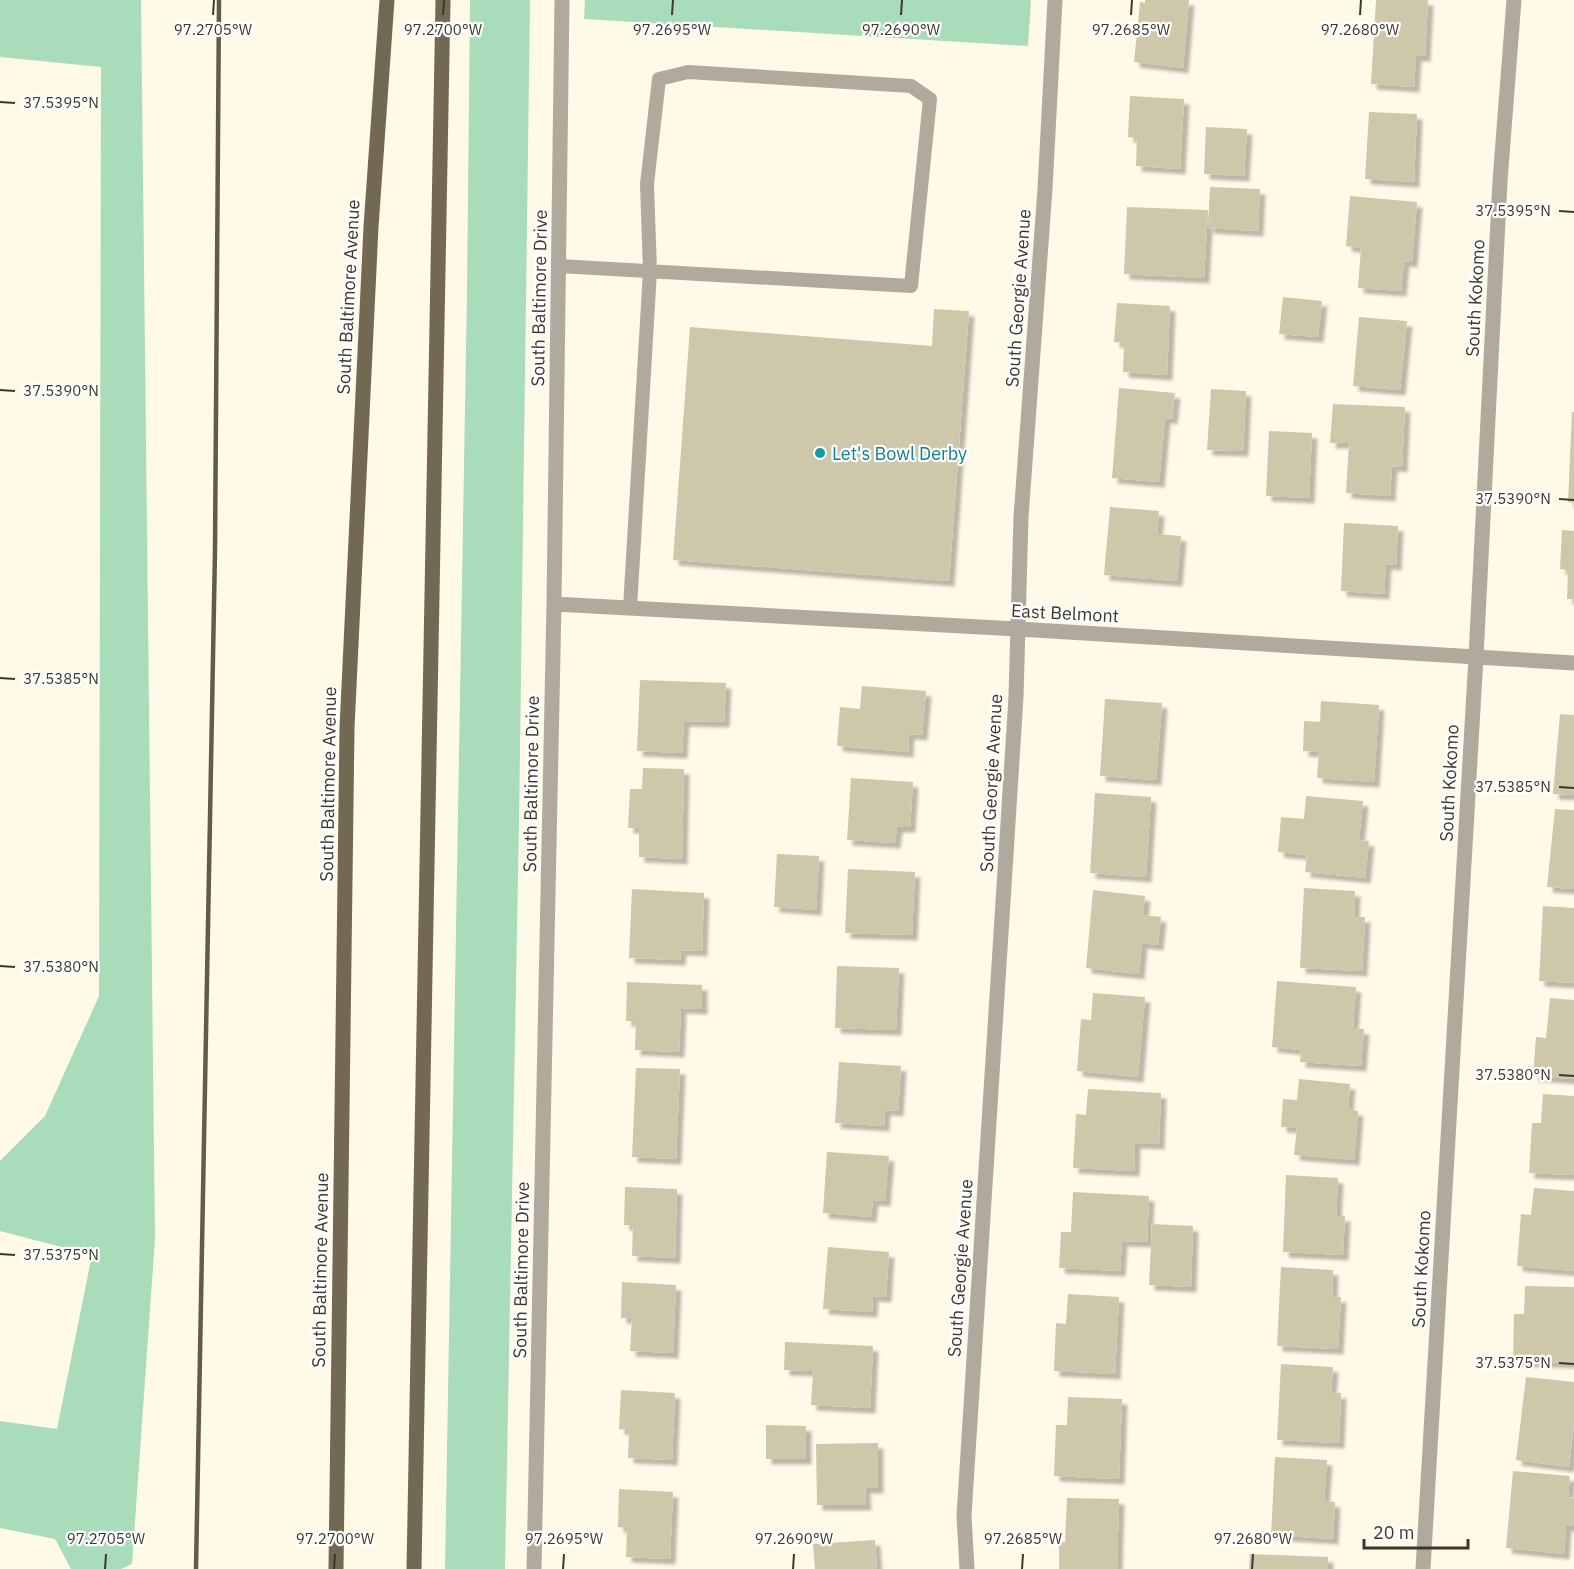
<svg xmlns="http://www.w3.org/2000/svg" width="1574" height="1569" viewBox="0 0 1574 1569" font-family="'IBM Plex Sans',sans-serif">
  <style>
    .green { fill: #a9dcba }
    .building { fill: #cfc7a9; filter: url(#shadow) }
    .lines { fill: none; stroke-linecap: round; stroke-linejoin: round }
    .lane { stroke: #b0aa9e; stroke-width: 14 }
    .street { stroke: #b0aa9e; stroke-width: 15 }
    .primary { stroke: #736952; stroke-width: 15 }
    .rail { stroke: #5f5c4e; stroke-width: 4.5 }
    .ticks { fill: none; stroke: #3c392c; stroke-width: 2 }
    .culture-dot { fill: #0f9aa8; stroke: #fff; stroke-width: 2 }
    .labels { text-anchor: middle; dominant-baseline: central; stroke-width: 4.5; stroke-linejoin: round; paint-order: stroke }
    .street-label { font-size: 18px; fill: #3c392c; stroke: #fff }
    .culture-label { font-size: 18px; fill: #0d838f; stroke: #fff; text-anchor: start }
    .ticks-label { font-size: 15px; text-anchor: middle; fill: #3c392c; stroke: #fff; stroke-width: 4.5; stroke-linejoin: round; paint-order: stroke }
  </style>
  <defs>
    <filter id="shadow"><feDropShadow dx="5.5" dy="5.5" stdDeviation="1.5" flood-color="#0004"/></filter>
  </defs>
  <rect width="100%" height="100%" fill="#fefae7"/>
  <path class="green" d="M0,0H141L155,1239L132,1564L121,1569H71L55,1539L0,1528V1421L57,1429L92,1255L0,1231V1161L45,1116L99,996L101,67L0,57Z
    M470,0H530L519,824L505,1569H445L467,292Z
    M585,0H1031L1028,46L584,19Z"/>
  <path class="building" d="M1145,0H1189L1183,68L1134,62L1140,2L1145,3Z
    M1376,0H1428L1425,56H1416L1414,87L1371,84Z
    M1130,96L1184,99L1180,169L1136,166L1137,138L1128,137Z
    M1369,112L1417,114L1414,182L1365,179Z
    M1206,127L1247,129L1244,176L1204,174Z
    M1210,187L1260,189L1258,231L1208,228Z
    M1350,196L1417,202L1412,262L1404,261L1401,291L1358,288L1361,248L1346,246Z
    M1127,207L1208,210L1204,278L1124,274Z
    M1283,297L1322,301L1318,337L1279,334Z
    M1117,303L1170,306L1167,375L1123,372L1124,343L1114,342Z
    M934,309L969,311L949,581L673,560L690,327L932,346Z
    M1359,317L1407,321L1400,390L1353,386Z
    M1119,388L1175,393L1172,419L1165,418L1159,482L1112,478Z
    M1211,389L1246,391L1243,451L1207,450Z
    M1333,404L1405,407L1402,467L1392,466L1390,496L1346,493L1349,443H1330Z
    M1572,412H1574V503L1568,502Z
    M1269,431L1312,433L1309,498L1266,496Z
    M1110,507L1159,511L1157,534L1181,536L1177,581L1104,575Z
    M1344,523L1398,526L1396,565L1386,564L1384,594L1341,591Z
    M1562,530L1574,531V599H1567L1568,570L1560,569Z
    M640,680L726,683L724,722L684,721L682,753L637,751Z
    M862,686L926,691L922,735L909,734L908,752L837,746L840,707L860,709Z
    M1105,699L1162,703L1156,780L1100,776Z
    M1321,701L1379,705L1374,782L1317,778L1319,752L1303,751L1304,721L1320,722Z
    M1560,714L1574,715V795L1553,794Z
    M643,768L684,769L682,859L639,857V828H628L630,789H642Z
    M851,778L913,782L910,827H897L895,843L847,840Z
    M1095,793L1151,797L1146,877L1090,873Z
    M1306,796L1363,801L1359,840L1369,841L1365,878L1305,872L1307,855L1278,852L1281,817L1304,819Z
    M1555,809L1574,810V889L1547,887Z
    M777,854L819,856L816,910L774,907Z
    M848,869L915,872L912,935L845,933Z
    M1304,888L1355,891L1354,917H1365L1362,971L1300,968Z
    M632,889L704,893L702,951L681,950L680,960L629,958Z
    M1093,890L1145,896L1143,915L1161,917L1158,945L1142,943L1139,974L1086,968Z
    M1543,906L1574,908V983L1539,981Z
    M837,966L899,968L896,1030L835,1028Z
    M1277,981L1356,987L1353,1028L1364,1029L1361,1066L1300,1062L1301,1050L1272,1047Z
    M627,982L702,985V1009L681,1008L679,1052L635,1050L636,1021H626Z
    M1093,993L1145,997L1138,1077L1077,1071L1081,1019L1091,1020Z
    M1550,998L1574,1000V1079L1533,1076L1536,1037L1546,1038Z
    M839,1062L901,1066L898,1111L885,1110L884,1126L835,1123Z
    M636,1068L680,1069L676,1159L632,1157Z
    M1299,1079L1350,1084L1348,1109L1358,1111L1354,1160L1294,1155L1297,1128L1281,1127L1283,1099L1297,1100Z
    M1088,1089L1161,1093L1159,1144L1135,1143L1134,1171L1073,1168L1076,1114L1086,1115Z
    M1543,1094L1574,1096V1175L1529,1173L1532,1123H1541Z
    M827,1152L889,1156L885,1201L873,1200L871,1217L823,1213Z
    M1286,1175L1338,1178L1336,1216H1345L1343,1255L1283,1252Z
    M625,1187L677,1189L675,1258L632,1256L633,1225H624Z
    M1534,1188L1574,1191V1271L1517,1266L1521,1214L1531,1215Z
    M1073,1192L1149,1196L1147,1242L1122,1241L1120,1271L1059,1268L1061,1232H1071Z
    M1152,1224L1193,1226L1191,1287L1149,1285Z
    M828,1247L889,1252L886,1297L873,1296L872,1312L823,1309Z
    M1281,1267L1333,1270L1332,1297H1341L1338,1349L1277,1346Z
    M622,1282L676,1285L673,1353L630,1351L632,1318H621Z
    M1525,1286L1574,1287V1363L1513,1361L1514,1314H1524Z
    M1068,1294L1119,1297L1115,1374L1054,1371L1056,1323L1066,1324Z
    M785,1342L873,1346L870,1408L811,1405L813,1371L784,1370Z
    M1281,1364L1333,1367L1331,1393H1341L1339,1443L1277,1440Z
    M1526,1377L1574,1382V1423L1569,1467L1516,1460Z
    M621,1390L675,1393L672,1460L628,1458L629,1430L619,1429Z
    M1068,1397L1122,1399L1119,1479L1054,1476L1056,1425H1067Z
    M766,1425L806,1426V1459H766Z
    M878,1443V1488H865L866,1505H817L816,1444Z
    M1275,1457L1327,1460L1324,1501L1335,1502L1333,1539L1271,1535Z
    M1513,1471L1570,1476L1568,1497L1574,1498V1526H1566L1564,1554L1506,1548Z
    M619,1489L673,1492L670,1559L626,1557L627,1528L618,1527Z
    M1067,1498L1119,1499L1117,1569H1059V1542H1065Z
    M875,1540L877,1569H815L813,1544Z
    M1250,1554L1328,1557V1569H1249Z"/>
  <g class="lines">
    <path class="lane" d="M559,266L911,286L930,99L911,86L688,72L659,79L647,184L650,271L630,608"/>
    <path class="street" d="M554,604L1018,629L1574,663
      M534,1569L554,604L562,0
      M967,1569L964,1516L1016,697L1021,517L1045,189L1055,0
      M1423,1569L1476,657L1500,181L1514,0"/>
    <path class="primary" d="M336,1569L347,728L371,227L387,0
      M414,1569L443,0"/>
    <path class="rail" d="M196,1569L215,550L219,0"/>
  </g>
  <path class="ticks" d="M213,15L214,0M443,15L444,0M672,15L673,0M901,15L902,0M1131,15L1132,0M1360,15L1361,0M0,102L15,103M1559,211L1574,212M0,390L15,391M1559,499L1574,500M0,678L15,679M1559,787L1574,788M0,966L15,967M1559,1075L1574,1076M0,1254L15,1255M1559,1363L1574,1364M105,1569L106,1554M334,1569L335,1554M563,1569L564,1554M793,1569L794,1554M1022,1569L1023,1554M1252,1569L1253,1554"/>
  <circle class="culture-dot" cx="820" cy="453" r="6"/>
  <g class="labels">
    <g class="street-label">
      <text transform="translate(348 297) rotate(-87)">South Baltimore Avenue</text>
      <text transform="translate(539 298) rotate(-89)">South Baltimore Drive</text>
      <text transform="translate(1018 298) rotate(-86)">South Georgie Avenue</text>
      <text transform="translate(1475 298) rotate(-87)">South Kokomo</text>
      <text transform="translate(1065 613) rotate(3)">East Belmont</text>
      <text transform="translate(991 783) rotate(-87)">South Georgie Avenue</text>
      <text transform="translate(1449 783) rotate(-87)">South Kokomo</text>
      <text transform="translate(328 784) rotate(-89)">South Baltimore Avenue</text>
      <text transform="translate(531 784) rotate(-89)">South Baltimore Drive</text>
      <text transform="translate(960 1268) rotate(-86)">South Georgie Avenue</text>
      <text transform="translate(1421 1269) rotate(-87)">South Kokomo</text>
      <text transform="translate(320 1270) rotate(-89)">South Baltimore Avenue</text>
      <text transform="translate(521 1270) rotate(-89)">South Baltimore Drive</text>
    </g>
    <g class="culture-label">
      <text x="832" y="453">Let's Bowl Derby</text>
    </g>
  </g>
  <g class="ticks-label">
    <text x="213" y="35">97.2705°W</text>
    <text x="443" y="35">97.2700°W</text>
    <text x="672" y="35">97.2695°W</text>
    <text x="901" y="35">97.2690°W</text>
    <text x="1131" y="35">97.2685°W</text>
    <text x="1360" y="35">97.2680°W</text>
    <text x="61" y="108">37.5395°N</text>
    <text x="1513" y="216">37.5395°N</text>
    <text x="61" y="396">37.5390°N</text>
    <text x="1513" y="504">37.5390°N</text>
    <text x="61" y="684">37.5385°N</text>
    <text x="1513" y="792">37.5385°N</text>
    <text x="61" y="972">37.5380°N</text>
    <text x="1513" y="1080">37.5380°N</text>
    <text x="61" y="1260">37.5375°N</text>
    <text x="1513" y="1368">37.5375°N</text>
    <text x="106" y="1544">97.2705°W</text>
    <text x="335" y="1544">97.2700°W</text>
    <text x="564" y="1544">97.2695°W</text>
    <text x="794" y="1544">97.2690°W</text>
    <text x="1023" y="1544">97.2685°W</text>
    <text x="1253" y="1544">97.2680°W</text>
  </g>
  <path d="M1364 1539v9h104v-9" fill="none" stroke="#3c392c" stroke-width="3"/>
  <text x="1373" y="1539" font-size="18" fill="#3c392c" stroke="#ffffff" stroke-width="4.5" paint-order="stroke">20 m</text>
</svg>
